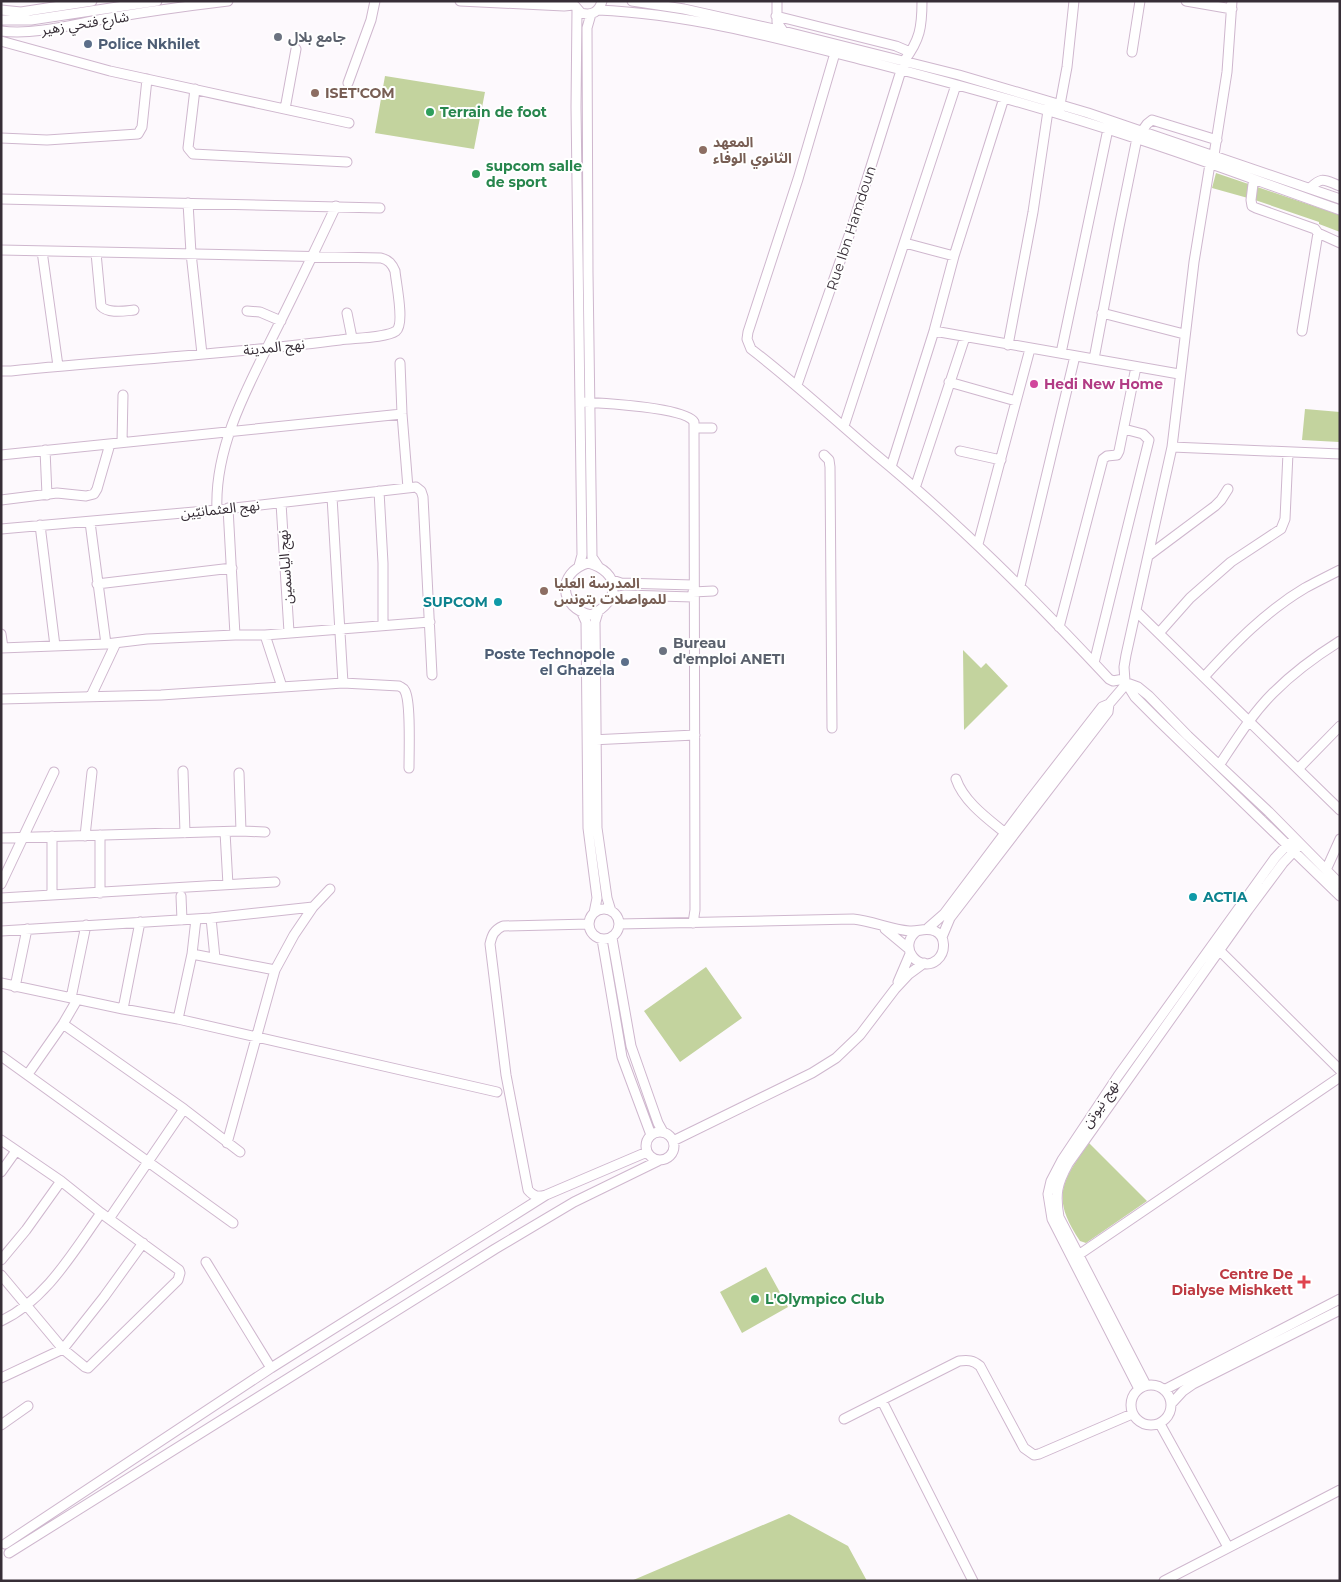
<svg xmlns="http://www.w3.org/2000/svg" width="1341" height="1582" viewBox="0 0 1341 1582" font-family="Montserrat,'Noto Sans Arabic',sans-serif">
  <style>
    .green { fill: #c3d39e }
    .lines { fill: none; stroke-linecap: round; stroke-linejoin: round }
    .minor-casing { stroke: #cfb7ce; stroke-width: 11 }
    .minor { stroke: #fff; stroke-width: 9 }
    .worship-dot { fill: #6b7280; stroke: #fff; stroke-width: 2 }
    .service-dot { fill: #5c6f8a; stroke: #fff; stroke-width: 2 }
    .education-dot { fill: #8d6e63; stroke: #fff; stroke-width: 2 }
    .leisure-dot { fill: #2e9e5b; stroke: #fff; stroke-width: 2 }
    .hotel-dot { fill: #d1479c; stroke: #fff; stroke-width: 2 }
    .culture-dot { fill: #0f9aa8; stroke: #fff; stroke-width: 2 }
    .health-dot { fill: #e0444e; stroke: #fff; stroke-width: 2 }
    .labels { text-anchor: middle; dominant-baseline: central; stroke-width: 4; stroke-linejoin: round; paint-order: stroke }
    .street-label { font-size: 14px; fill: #372e37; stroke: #fff }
    .worship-label { font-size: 14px; font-weight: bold; fill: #5b616d; stroke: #fff; text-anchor: start }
    .service-label { font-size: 14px; font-weight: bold; fill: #4e5e75; stroke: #fff; text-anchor: start }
    .education-label { font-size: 14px; font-weight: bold; fill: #785e54; stroke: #fff; text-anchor: start }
    .leisure-label { font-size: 14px; font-weight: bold; fill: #27864d; stroke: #fff; text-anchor: start }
    .hotel-label { font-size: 14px; font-weight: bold; fill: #b23c85; stroke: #fff; text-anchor: start }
    .culture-label { font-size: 14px; font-weight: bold; fill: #0d838f; stroke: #fff; text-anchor: end }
    .health-label { font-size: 14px; font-weight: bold; fill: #be3a42; stroke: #fff; text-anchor: end }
  </style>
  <rect width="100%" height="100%" fill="#fdf9fd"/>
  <path class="green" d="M385,76L485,92L474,149L375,133Z
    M1216,173L1340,215V232L1319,224V222L1255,200L1212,188Z
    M1305,409L1340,412L1339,442L1302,440Z
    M963,650L981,668L986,663L1008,686L964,730Z
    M706,967L742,1018L680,1062L644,1011Z
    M1089,1143L1147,1201L1086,1243L1080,1241C1051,1198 1061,1182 1089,1143Z
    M766,1267L788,1307L742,1333L720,1292Z
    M789,1514L848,1546L867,1581H631Z"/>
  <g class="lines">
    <defs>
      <path id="minor" d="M460,1L564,6L574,5
        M632,1L684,9L783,31L959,75L1088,113L1340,199
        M777,1V22L783,31
        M1186,1L1232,9
        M575,6L581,13C592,16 599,12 602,1
        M1,10L21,12L92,1
        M577,10L576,107L582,555L579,566
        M598,10C691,14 781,39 871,62C960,85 1048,109 1135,138C1204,160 1271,186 1340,210
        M591,14L587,28L588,273L592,557L598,566
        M776,16L896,46L910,52
        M1,20H31L157,1
        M1,31C35,35 70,25 103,19C144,12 186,6 228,1
        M1,41L110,71L349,123
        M1132,52L1140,1
        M835,53L798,179L748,332L747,339L751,349C794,382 834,419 875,454C959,523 1035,600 1109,679L1113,681L1124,679
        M348,83L371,20L375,1
        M195,89L188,148L193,154L347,162
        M285,109L296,49
        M1059,110L1067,67L1074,1
        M1142,131L1147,124L1152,120L1217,140
        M1,138L47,140L138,134L142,127L147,79
        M1214,155L1227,72L1232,1
        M1210,164L1194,262L1172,447L1126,655L1124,667L1125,681L1135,697L1158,720L1340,896
        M1253,184L1251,200L1252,206L1256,208L1315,229L1318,233L1340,243
        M1310,188C1323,176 1324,180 1340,186
        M1,199L380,208
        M188,203L191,253L202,354
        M905,243L954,256
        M1,250L381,258C389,260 392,264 395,271C396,283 405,324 396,331C386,338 353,338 340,340C231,354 121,360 11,371H1
        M42,251L58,366
        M96,253L101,306C108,314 124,311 134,310
        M247,311L260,312L281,321
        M347,313L352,338
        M1102,313L1184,334
        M934,331L1179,374
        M1302,331L1318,233
        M1008,345L1033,212L1049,104
        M1061,353L1108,129
        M1094,359L1119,227L1137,138
        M400,363L402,414L408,488
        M949,382L1016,401
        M797,385L852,227L904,61C920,40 922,27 922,1
        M580,402C600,403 685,407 694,422L695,910L693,923
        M844,426L956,85
        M694,428H712
        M122,442L123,395
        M1172,447L1340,454
        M45,450L47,495
        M960,451L1001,460
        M1,455L402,414
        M824,455L829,460L830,467L832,728
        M891,467L934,331L954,256L1004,98
        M915,488L965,337
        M379,491L383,563V625
        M1,500L57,493L86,496L94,494L97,489L110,444
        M281,503L289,632
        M228,508L235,635
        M217,510C214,443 252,379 281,320C300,282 318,244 336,206
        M90,522L106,644
        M40,525L55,646
        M1,529L217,510L416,487L421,491L423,497L432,675
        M978,544L1030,349
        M1148,556L1215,506L1221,500L1228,489
        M588,563C621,572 621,601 591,615C559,608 556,573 588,563Z
        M612,580L621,583L693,585
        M97,584L232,568
        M1020,586L1075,356
        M693,592L713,591
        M612,597L625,595L693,597
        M1136,611L1340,810
        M598,612L595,622L597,828L607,898L611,911
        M582,613L586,622L588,828L597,898L594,913
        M1059,627L1103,459L1107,456L1117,455L1119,451L1136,367
        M1159,633L1190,598L1231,562L1281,529L1285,519L1288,453
        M1,634L3,648
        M265,635L282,687
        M1,648L106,644L147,639L235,635H265L430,622
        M1094,663L1149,440L1143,434L1124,429
        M1204,677C1234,644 1266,611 1305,588C1316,582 1328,576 1340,570
        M343,683L399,686C402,688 403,687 405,691C411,702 409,752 409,768
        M1127,683L1138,687L1149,696L1188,736L1269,812L1340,884
        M91,696L116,643
        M1,699L161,695L343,683L332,497
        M591,740L695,735
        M1220,764C1236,740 1252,714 1273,693C1293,673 1316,656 1340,641
        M1298,769L1340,726
        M183,771L185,833
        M239,773L241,831
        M956,779C964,803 991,821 1010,837
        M225,832L228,885
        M85,836L92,772
        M1,838L241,831L265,832
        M1326,870L1340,839
        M1,884L54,772
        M100,893V835
        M52,895V836
        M181,896L182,920
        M1,898L275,882
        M589 924a15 15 0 1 1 30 0a15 15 0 1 1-30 0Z
        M211,918L215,958
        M589,924L503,926C494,930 492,935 490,944L506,1075L528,1190C534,1197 538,1197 546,1195L647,1152
        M619,924L853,919C872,921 890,929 909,931C919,932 925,927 935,931C946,936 946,952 937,960C920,974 896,947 917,931
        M928,928L944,914L1029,801L1102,707L1109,704L1127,683
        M885,929L909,949
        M1,931L211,918L313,907
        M942,937L950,918L1108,712L1109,704
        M612,938L631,1046L658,1123L663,1132
        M602,939L622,1057L651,1135
        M1217,948L1340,1070
        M192,954L275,970
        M898,982L910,954
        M1,983L123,1009L178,1019L497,1092
        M15,987L27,929
        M71,998L86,925
        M123,1009L140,922
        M178,1019L192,954L196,919
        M63,1024L184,1109L240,1152
        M1,1056L233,1223
        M28,1074L63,1024L77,1000
        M646 1146a14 14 0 1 1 28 0a14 14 0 1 1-28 0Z
        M1,1140L61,1181L101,1213L179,1270L180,1273L178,1280L88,1368L85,1367L63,1349L1,1275
        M673,1141L812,1073L836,1058L860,1035L895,989L909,974L924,963
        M227,1143L275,970L294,935L313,907L330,889
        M1,1172L16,1151
        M109,1219L184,1109
        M1074,1258L1340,1077
        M1,1260L26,1230L61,1181
        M206,1262L271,1368
        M1,1321C46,1300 73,1252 101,1213
        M1,1378L63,1349L104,1297L143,1243
        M1131 1405a20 20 0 1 1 40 0a20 20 0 1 1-40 0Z
        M1146,1385L1059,1217C1055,1194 1057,1184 1068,1164L1248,910L1283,863L1300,845
        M1139,1389L1052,1219L1048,1194L1051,1181L1062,1160L1118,1076L1275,858L1288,844L1295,839
        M1164,1390L1340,1299
        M882,1401L973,1581
        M1171,1404L1183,1391L1193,1384L1340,1310
        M844,1419L959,1361C968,1360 973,1360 980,1366L1024,1448L1034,1455L1039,1454L1132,1414
        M1160,1424L1228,1547
        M1,1425L28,1406
        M5,1544L271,1368L546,1195
        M9,1553L495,1249L574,1202L660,1160
        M1164,1581L1340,1490"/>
    </defs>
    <use href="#minor" class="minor-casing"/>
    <use href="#minor" class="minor"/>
  </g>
  <g class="worship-dot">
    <circle cx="278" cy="37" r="5"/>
    <circle cx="663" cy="651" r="5"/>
  </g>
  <g class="service-dot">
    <circle cx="88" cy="44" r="5"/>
    <circle cx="625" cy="662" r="5"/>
  </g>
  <g class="education-dot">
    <circle cx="315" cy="93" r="5"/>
    <circle cx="703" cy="150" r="5"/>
    <circle cx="544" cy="591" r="5"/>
  </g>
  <g class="leisure-dot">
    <circle cx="430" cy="112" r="5"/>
    <circle cx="476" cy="174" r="5"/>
    <circle cx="755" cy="1299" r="5"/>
  </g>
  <circle class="hotel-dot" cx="1034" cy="384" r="5"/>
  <g class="culture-dot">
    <circle cx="498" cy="602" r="5"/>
    <circle cx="1193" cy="897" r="5"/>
  </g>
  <path class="health-dot" d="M1301.5 1274.5h5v5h5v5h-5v5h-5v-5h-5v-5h5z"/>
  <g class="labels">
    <g class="street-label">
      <text transform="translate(85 23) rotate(-9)">شارع فتحي زهير</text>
      <text transform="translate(851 228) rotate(-72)">Rue Ibn Hamdoun</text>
      <text transform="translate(274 347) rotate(-6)">نهج المدينة</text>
      <text transform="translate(220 509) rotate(-6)">نهج العثمانيّين</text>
      <text transform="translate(285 567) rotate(-94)">نهج الياسمين</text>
      <text transform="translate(1100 1104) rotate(-56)">نهج نيوتن</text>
    </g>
    <g class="worship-label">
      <text x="288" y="37">جامع بلال</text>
      <text x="673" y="643">Bureau<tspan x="673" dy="16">d'emploi ANETI</tspan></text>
    </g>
    <g class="service-label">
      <text x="98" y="44">Police Nkhilet</text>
      <text x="615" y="654" text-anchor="end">Poste Technopole<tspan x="615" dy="16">el Ghazela</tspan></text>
    </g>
    <g class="education-label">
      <text x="325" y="93">ISET'COM</text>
      <text x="713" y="142">المعهد<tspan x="713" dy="16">الثانوي الوفاء</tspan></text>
      <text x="554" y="583">المدرسة العليا<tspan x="554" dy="16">للمواصلات بتونس</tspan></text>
    </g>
    <g class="leisure-label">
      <text x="440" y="112">Terrain de foot</text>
      <text x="486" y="166">supcom salle<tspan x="486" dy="16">de sport</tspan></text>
      <text x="765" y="1299">L'Olympico Club</text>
    </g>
    <g class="hotel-label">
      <text x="1044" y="384">Hedi New Home</text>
    </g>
    <g class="culture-label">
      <text x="488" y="602">SUPCOM</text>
      <text x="1203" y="897" text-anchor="start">ACTIA</text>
    </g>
    <g class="health-label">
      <text x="1293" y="1274">Centre De<tspan x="1293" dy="16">Dialyse Mishkett</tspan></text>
    </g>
  </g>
  <rect width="1341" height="1582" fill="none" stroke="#372e37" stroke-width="5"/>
</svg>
